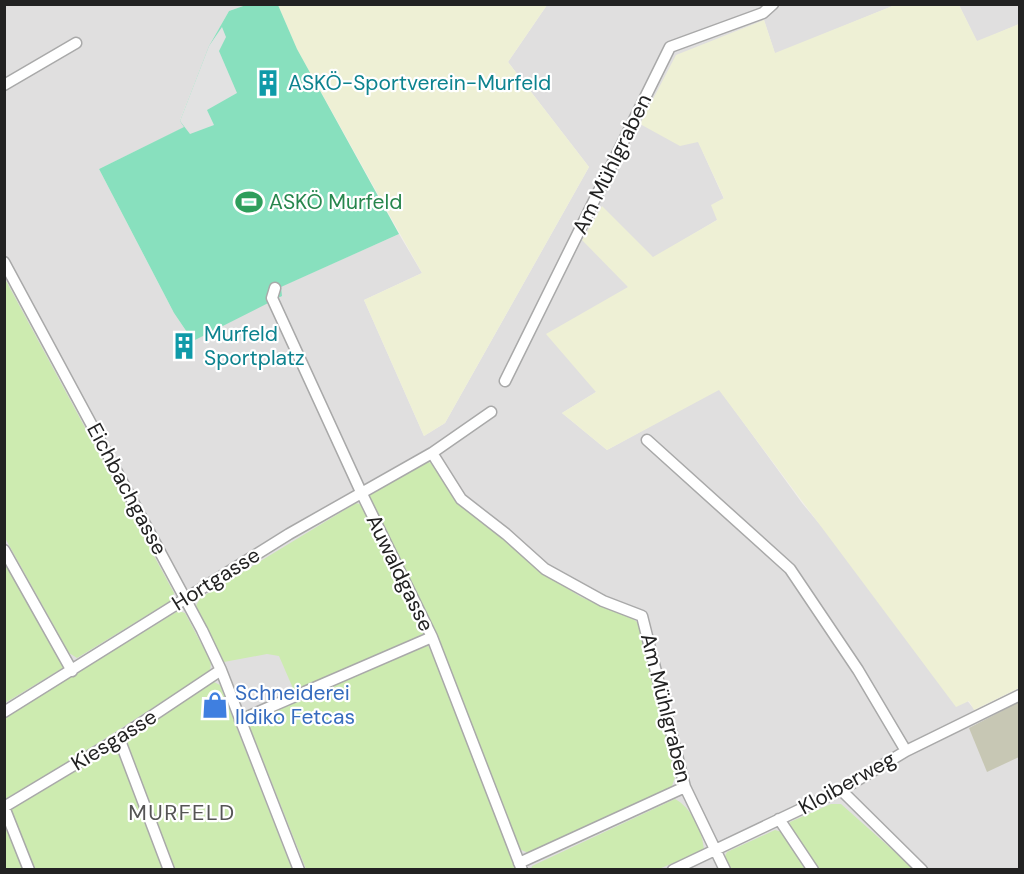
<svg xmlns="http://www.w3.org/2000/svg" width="1024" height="874" viewBox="0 0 1024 874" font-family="'DM Sans',sans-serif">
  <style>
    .residential { fill: #e0dfdf }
    .construction { fill: #c7c7b4 }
    .farmland { fill: #eef0d5 }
    .grass { fill: #cdebb0 }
    .pitch { fill: #88e0be }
    .parking { fill: #e2e2e2 }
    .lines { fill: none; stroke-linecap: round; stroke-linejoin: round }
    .minor-casing { stroke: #a9a9a9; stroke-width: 13 }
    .minor { stroke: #fff; stroke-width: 10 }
    .labels { text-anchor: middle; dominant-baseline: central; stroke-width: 4.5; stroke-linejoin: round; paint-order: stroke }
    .culture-label { font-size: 21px; fill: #0d838f; stroke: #fff; text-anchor: start }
    .street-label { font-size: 21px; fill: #222; stroke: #fff }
    .leisure-label { font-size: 21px; fill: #27864d; stroke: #fff; text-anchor: start }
    .shop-label { font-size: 21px; fill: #366cbe; stroke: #fff; text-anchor: start }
    .neighbourhood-label { font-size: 22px; letter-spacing: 1.5px; fill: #555; stroke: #fff }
  </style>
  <rect width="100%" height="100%" fill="#f2efe9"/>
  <path class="residential" d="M5,5H246L229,11L209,46L180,120L185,127L99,169L174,313L193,341L280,287L399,234L422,273L364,300L424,436L445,423L589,167L508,62L547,5H895L775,54L764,20L698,141L724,199L717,220L653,258L602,207L628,287L596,392L562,413L607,450L719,389L802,503L975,710L1019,688V869L5,870Z
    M959,5H1019V24L977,42Z"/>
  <path class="construction" d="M1019,702V757L987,772L969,728Z"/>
  <path class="farmland" d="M278,5H547L508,62L589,167L445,423L424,436L364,300L422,273L297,49Z
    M895,5H959L977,41L1019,24V688L974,710L969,701L956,707L719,390L607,450L562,413L596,392L546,334L628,287L582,240L602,206L653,257L717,220L711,205L724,198L698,142L680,146L640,124L676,55L764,20L775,53Z"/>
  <path class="grass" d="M4,277L174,593L172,600L77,658L69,653L5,538Z
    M424,461L431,463L455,498L544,574L581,597L633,619L641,625L676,774L671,789L531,854L519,849L367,495Z
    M356,503L362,505L424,633L415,643L295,693L279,656L267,654L224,662L196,606L200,598Z
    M4,559L66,666L5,703H4Z
    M178,611L185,613L211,662L210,671L59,768L5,799V717Z
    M422,643L428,645L440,672L516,869H306L249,725L253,720Z
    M214,682L220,685L292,869H174L124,740Z
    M111,747L117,748L164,869H33L11,811L14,805Z
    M675,799C691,807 703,832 704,850L659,869H531L532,866Z
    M831,804H841L914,869H818L789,826L790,822Z
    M4,827L7,828L22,869H5Z
    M775,830L782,832L807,869H728L723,860L727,852Z"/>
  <path class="pitch" d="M246,5H278L297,49L399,234L281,287L282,296L193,341L174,313L99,169L184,127L180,121L209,46L229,11Z"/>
  <path class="parking" d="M222,27L226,37L219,51L237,93L207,110L214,125L190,134L180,121L209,46Z"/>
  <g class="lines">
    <defs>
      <path id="minor" d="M4,85L76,43
        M4,262L202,630L221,670L299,870
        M275,288L272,298L361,492L432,637L522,870
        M505,381L670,47L763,13L773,4
        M491,412L432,453L461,499L506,534L545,569L603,601L642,616L685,787L725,870
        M647,440L790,569L858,670L906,751
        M4,550L72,671
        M4,712L289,534L432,453
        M240,720L432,637
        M119,738L169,870
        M841,790L922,870
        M779,819L813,870
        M519,863L685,787
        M29,870L4,807L119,738L221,670
        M673,870L841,790L906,751L1020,695"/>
    </defs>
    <use href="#minor" class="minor-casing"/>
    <use href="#minor" class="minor"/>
  </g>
  <defs>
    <symbol id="building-bare" viewBox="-9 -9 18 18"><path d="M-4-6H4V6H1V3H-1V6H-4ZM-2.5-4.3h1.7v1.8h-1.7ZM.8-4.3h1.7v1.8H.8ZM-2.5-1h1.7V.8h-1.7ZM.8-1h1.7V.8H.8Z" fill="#0f9aa8" stroke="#fff" stroke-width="2.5" paint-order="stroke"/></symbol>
    <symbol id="stadium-bare" viewBox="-9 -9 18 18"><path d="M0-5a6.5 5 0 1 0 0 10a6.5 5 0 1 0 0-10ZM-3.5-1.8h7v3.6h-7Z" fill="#2e9e5b" stroke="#fff" stroke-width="2.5" paint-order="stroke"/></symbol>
    <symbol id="shop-bare" viewBox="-9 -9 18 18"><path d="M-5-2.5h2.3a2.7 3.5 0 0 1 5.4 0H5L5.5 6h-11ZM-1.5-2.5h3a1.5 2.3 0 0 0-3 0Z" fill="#3f7fe0" stroke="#fff" stroke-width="2.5" paint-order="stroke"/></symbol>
  </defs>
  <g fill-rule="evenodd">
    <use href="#building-bare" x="249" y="64" width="38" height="38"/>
    <use href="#stadium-bare" x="230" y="183" width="38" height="38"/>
    <use href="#building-bare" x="165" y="327" width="38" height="38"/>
    <use href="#shop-bare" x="196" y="686" width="38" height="38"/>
  </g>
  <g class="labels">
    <g class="culture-label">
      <text x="288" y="83">ASKÖ-Sportverein-Murfeld</text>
      <text x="204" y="334">Murfeld<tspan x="204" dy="24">Sportplatz</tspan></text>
    </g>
    <g class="street-label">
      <text transform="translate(612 164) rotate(-64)">Am Mühlgraben</text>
      <text transform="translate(127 489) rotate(62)">Eichbachgasse</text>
      <text transform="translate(400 573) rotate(64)">Auwaldgasse</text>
      <text transform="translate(216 579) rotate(-32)">Hortgasse</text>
      <text transform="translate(666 708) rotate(76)">Am Mühlgraben</text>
      <text transform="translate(114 740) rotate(-32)">Kiesgasse</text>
      <text transform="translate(847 783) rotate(-29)">Kloiberweg</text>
    </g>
    <g class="leisure-label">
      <text x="269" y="202">ASKÖ Murfeld</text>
    </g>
    <g class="shop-label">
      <text x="235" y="693">Schneiderei<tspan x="235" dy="24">Ildiko Fetcas</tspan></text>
    </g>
    <g class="neighbourhood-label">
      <text x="182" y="812">MURFELD</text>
    </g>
  </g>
  <rect width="1024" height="874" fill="none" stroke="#222222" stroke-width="12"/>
</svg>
